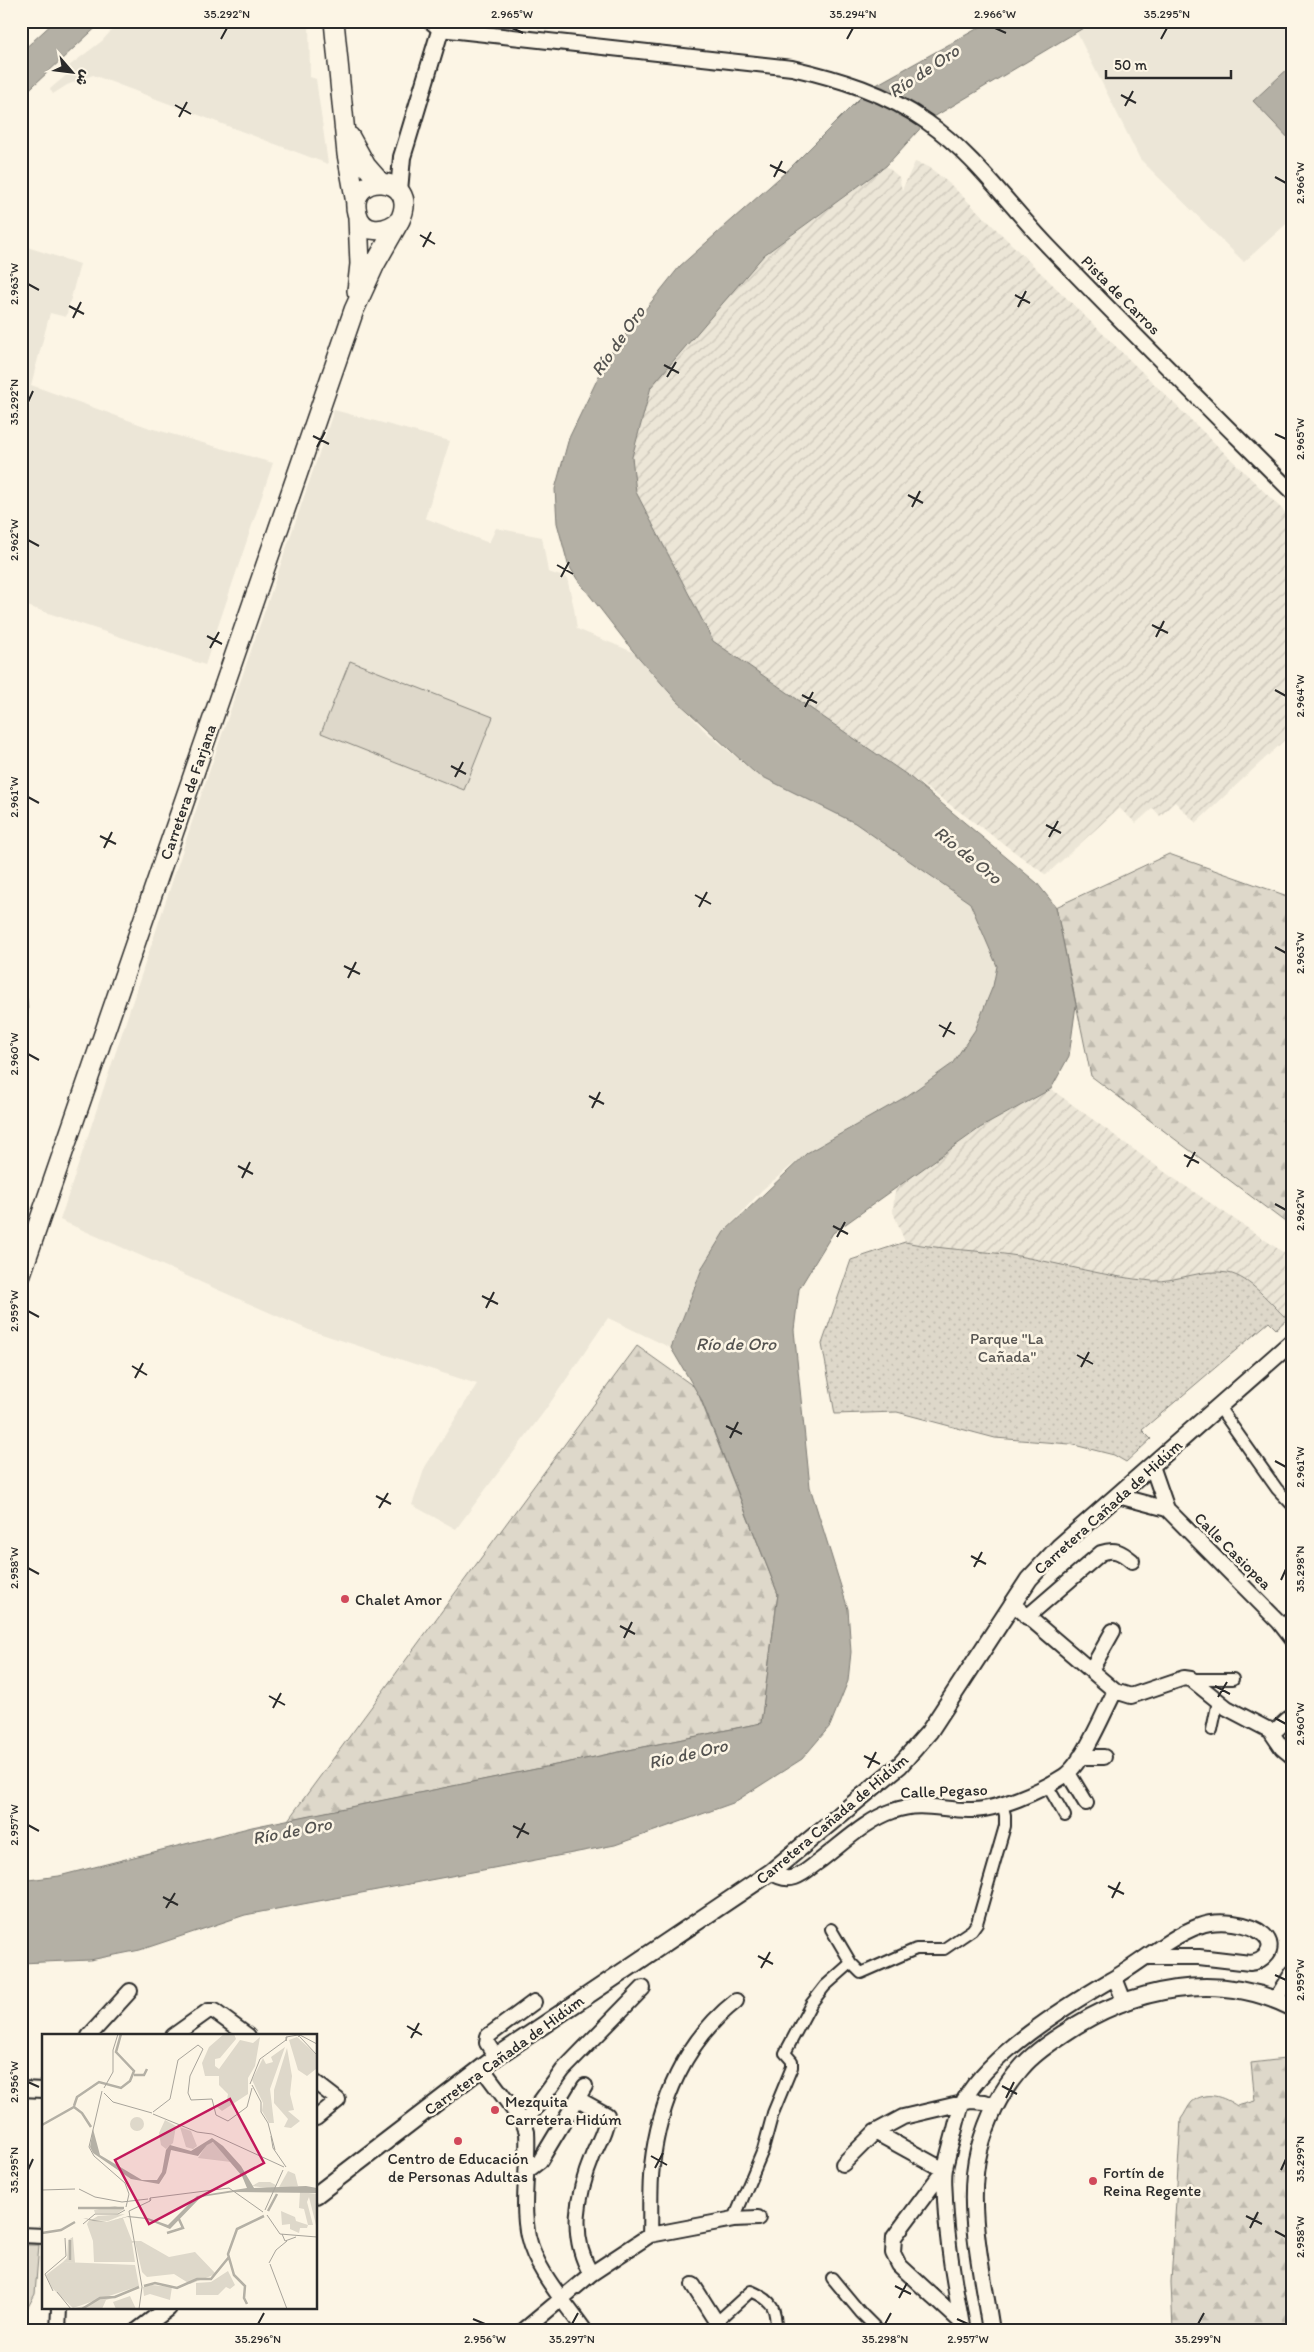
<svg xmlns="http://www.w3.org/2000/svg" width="1314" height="2352" viewBox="0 0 1314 2352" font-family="Itim,'Playpen Sans Arabic',sans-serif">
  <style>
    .built { fill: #ece6d7 }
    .industrial { fill: url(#industrial-furrows) }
    .grass { fill: #ded8ca; stroke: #84827a }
    .forest { fill: url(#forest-firs); stroke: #84827a }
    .park { fill: url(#park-dots); stroke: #84827a }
    .water { fill: #b4b0a5; stroke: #7d7b74 }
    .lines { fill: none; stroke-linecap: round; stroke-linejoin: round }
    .pedestrian-casing { stroke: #2b2b2b; stroke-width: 14 }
    .minor-casing { stroke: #2b2b2b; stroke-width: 18 }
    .tertiary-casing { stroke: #2b2b2b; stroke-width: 20 }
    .secondary-casing { stroke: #2b2b2b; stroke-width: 22 }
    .pedestrian { stroke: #fcf5e5; stroke-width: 10 }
    .minor { stroke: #fcf5e5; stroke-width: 14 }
    .tertiary { stroke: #fcf5e5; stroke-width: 16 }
    .secondary { stroke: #fcf5e5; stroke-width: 19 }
    .ticks { fill: none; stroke: #2b2b2b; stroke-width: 2 }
    .poi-dot { fill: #d1495b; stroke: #fcf5e5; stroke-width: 2 }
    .labels { text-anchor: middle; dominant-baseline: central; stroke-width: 5; stroke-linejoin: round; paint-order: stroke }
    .street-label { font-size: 16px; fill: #2b2b2b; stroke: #fcf5e5 }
    .park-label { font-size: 16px; fill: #585653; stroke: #fcf5e5 }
    .poi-label { font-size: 16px; fill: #2b2b2b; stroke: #fcf5e5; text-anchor: start }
    .water-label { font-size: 18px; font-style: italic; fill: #545350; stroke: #fcf5e5 }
    .inset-river { fill: none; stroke: #b4b0a5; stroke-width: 2.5 }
    .inset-road { fill: none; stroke: #a8a49b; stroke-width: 1 }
    .view { fill: #c2185b; fill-opacity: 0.15; stroke: #c2185b; stroke-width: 2.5 }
    .inset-edge { fill: none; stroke: #2b2b2b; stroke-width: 2.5 }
    .neatline { fill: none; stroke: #2b2b2b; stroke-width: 2 }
    .ticks-label { font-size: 12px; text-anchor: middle; fill: #2b2b2b }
  </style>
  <defs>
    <pattern id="industrial-furrows" width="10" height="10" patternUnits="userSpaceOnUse" patternTransform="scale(1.25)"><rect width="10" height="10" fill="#ece6d7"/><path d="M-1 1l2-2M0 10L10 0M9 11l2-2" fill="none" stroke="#cbc5b9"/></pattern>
    <pattern id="forest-firs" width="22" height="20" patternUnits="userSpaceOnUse" patternTransform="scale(1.25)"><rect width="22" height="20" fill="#ded8ca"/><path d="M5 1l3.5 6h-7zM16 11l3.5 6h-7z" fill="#bfbaae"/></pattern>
    <pattern id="park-dots" width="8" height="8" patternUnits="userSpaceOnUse" patternTransform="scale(1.25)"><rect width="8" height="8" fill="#ded8ca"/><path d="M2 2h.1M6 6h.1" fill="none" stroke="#bfbaae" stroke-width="1.8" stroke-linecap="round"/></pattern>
  </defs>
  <rect width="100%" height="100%" fill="#fcf5e5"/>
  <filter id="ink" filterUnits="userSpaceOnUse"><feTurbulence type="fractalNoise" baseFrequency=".02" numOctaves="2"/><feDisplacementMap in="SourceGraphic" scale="10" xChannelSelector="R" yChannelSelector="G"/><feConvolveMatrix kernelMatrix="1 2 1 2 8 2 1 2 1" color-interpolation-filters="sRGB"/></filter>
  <g filter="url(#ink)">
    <path class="built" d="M120,21H309L310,77L316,79L328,164L93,75L67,85L53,94L50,89L70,72L69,66L102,41Z
      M1095,21H1293V218L1244,262L1140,159L1077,33Z
      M21,245L80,264L66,317L50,313L31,385L150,428L273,463L205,665L21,604Z
      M334,410L450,441L425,518L489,543L496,528L542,537L548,572L567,578L574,608L577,629L633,652L704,730L755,773L855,823L970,903L997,966L993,986L975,1030L952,1064L907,1096L807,1153L762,1190L724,1232L703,1266L671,1348L608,1318L546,1409L456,1529L412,1505L425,1467L477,1384L309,1330L60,1220L197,807Z"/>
    <path class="industrial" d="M915,162L929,167L951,185L1293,520V732L1196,823L1175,802L1160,816L1153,808L1136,823L1119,808L1046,875L941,798L713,641L636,492L632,457L651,387L733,278L886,166L899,177L902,190Z
      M1051,1089L1166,1173L1293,1259V1314L1287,1319L1249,1284L1172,1280L1155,1281L1096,1274L1017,1256L934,1248L905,1242L893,1212L894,1197L900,1173Z"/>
    <path class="grass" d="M350,661L493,717L464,790L321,733Z
      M21,2245H39L35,2294L21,2320Z"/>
    <path class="forest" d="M1169,854L1293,898V1228L1091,1076L1056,907Z
      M637,1346L696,1388L778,1594L761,1723L288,1820Z
      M1293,2058V2331H1173L1171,2282L1181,2119C1185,2114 1188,2106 1192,2102C1206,2090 1224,2097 1237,2106L1255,2101L1251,2063Z"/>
    <path class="park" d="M905,1242C942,1250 980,1250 1018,1256C1063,1264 1106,1277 1152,1281C1178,1282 1202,1268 1228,1273C1250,1277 1271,1304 1287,1319L1276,1329L1269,1322L1142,1430L1151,1439L1126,1462L1114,1455L1070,1444L995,1438L897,1412L835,1414L822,1344L851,1260Z"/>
    <path class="water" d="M55,21H103L21,97V52Z
      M991,21H1095L927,121L886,166L764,255L651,387L632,457L636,492L713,641L910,777L1037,883L1056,907L1076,1005L1069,1056L1051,1089L980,1128L833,1233L799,1289L794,1330L810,1487L848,1609L851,1652L848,1681L830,1726L802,1759L733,1803L615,1845L245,1915L140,1950L90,1960L21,1963V1881L59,1876L252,1827L761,1723L778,1594L701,1399L671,1348L703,1266L724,1232L807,1153L907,1096L952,1064L975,1030L993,986L997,966L970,903L855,823L755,773L677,701L633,651L577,579L568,564L557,523L555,489L569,438L609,355L680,266L787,171L869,89Z
      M1293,64V143L1253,101Z
      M21,977C30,1002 30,1020 21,1045Z"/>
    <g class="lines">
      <defs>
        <path id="pedestrian" d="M1219,1407L1277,1489L1293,1506
          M1191,1679H1233
          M1212,1730L1218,1701
          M1047,1785L1065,1816
          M831,1929L851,1963L861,1973L916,1949H944L972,1930L977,1923L1005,1826V1815L1002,1804
          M734,2219L763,2150L773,2113L792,2067V2061L785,2053L811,2004L825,1986L851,1963
          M832,2278L861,2313L879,2331
          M717,2322L751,2291C774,2301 776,2308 776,2331"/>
        <path id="minor" d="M430,21L440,29L792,68C840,79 886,93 927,122C976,156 1010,207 1051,249C1130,331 1212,412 1293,493
          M1152,1466L1167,1509L1279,1622L1293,1640
          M1118,1496L1167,1509
          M1012,1603L1115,1691L1131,1696L1184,1678L1191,1679L1227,1708L1271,1731H1275L1288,1719
          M1027,1617L1101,1553C1115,1548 1121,1552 1132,1561
          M1091,1670L1113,1631
          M1269,1729L1282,1748L1293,1757
          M1080,1757H1104
          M1068,1773L1086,1803
          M771,1872C778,1877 786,1880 795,1877C804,1874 811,1867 818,1862C841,1845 866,1820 893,1811C920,1801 942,1810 969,1810C996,1811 1041,1791 1064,1776C1083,1764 1104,1712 1115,1691
          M1115,1978L1124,2001
          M1275,2000L1293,1972
          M89,2036L130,1991
          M173,2036L208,2011H214L248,2036
          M496,2057L487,2043L488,2036L534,2002
          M482,2068L524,2124L527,2132C529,2166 521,2203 528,2236C536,2271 565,2302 585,2331
          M316,2083L338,2100L316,2118
          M21,2089L44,2090
          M578,2099L607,2115C607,2128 598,2143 593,2155C577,2194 569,2236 591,2274
          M524,2124L563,2070L643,1988
          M875,2132L944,2170L894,2237L893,2253L899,2265L961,2322
          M843,2164L875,2132L903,2117L971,2101L985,2102L995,2106
          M527,2168H531L540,2161L585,2086
          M21,2235L44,2236
          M650,2235C651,2212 649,2189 652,2166C659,2102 685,2041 736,2001
          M693,2285L722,2331
          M58,2331L59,2308
          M523,2331L591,2274L650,2235L734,2219L758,2218
          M963,2331C955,2287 947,2244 945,2200C945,2190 943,2179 945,2169C947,2157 951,2145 954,2133C957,2122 959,2110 964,2100C991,2053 1063,2008 1109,1981C1140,1964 1167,1938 1199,1926C1217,1919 1250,1922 1264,1935C1278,1948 1263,1962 1250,1963L1199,1957H1147"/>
        <path id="tertiary" d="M399,191L402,157L407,141L443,21
          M316,2195L496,2057L771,1872L900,1765L929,1732L1029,1579L1059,1547L1293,1341
          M138,2331L168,2308
          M991,2331C983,2275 965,2206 979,2150C987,2120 1001,2090 1022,2067C1033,2054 1049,2043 1063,2034C1130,1988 1218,1969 1293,2008"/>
        <path id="secondary" d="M334,21L347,154L356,203
          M350,137L366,166L380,182
          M357,291L360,264L358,218
          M21,1274L354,310L375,264L400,220C422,174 346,170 357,213C362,235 386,233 400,220"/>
      </defs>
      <use href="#pedestrian" class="pedestrian-casing"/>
      <use href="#minor" class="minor-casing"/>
      <use href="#tertiary" class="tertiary-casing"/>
      <use href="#secondary" class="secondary-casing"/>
      <use href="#pedestrian" class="pedestrian"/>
      <use href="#minor" class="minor"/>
      <use href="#tertiary" class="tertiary"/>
      <use href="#secondary" class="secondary"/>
    </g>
  </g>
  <path class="ticks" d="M512,28L523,33M995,28L1006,33M221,39L227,28M847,39L853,28M1161,39L1167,28M1121,95L1136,103M175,105L191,114M1125,106L1133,91M179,117L187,102M770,165L786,173M774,177L782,161M1275,177L1286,183M420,235L435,244M423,247L431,232M28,284L39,290M1015,295L1030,303M69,306L84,314M1018,307L1026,291M73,318L81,302M664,365L679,373M667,377L676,362M28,402L33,391M1275,434L1286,439M313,436L329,444M317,447L325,432M908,495L923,503M912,507L920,491M28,540L39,546M557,565L573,574M561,577L569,562M1152,625L1168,633M207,636L222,644M1156,637L1164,621M210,648L219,632M1275,690L1286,696M802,695L817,703M805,707L813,692M451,766L466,774M455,777L463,762M28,797L39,803M1046,825L1061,833M100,836L116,844M1049,837L1058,821M104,848L112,832M695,895L711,904M699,907L707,892M1275,947L1286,953M344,966L360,974M348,978L356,962M939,1025L955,1034M943,1037L951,1022M28,1054L39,1060M589,1096L604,1104M592,1108L600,1092M1184,1155L1199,1163M238,1166L253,1174M1187,1167L1195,1152M242,1178L250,1162M1275,1204L1286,1210M833,1226L848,1234M837,1237L845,1222M482,1296L498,1304M486,1308L494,1292M28,1311L39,1317M1077,1355L1093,1364M132,1366L147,1375M1081,1367L1089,1352M135,1378L143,1363M726,1426L742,1434M730,1438L738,1422M1275,1461L1286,1467M376,1496L391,1504M379,1508L388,1493M971,1556L986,1564M974,1567L982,1552M28,1568L39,1574M1281,1580L1286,1569M620,1626L635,1634M624,1638L632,1622M1215,1686L1230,1694M269,1696L285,1705M1218,1697L1227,1682M273,1708L281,1693M1275,1718L1286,1724M864,1756L880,1764M868,1768L876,1752M28,1825L39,1831M513,1826L529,1834M517,1838L525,1823M1108,1886L1124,1894M163,1897L178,1905M1112,1898L1120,1882M166,1908L175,1893M758,1956L773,1964M761,1968L770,1952M1275,1975L1286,1980M407,2026L422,2035M411,2038L419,2023M28,2082L39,2087M1002,2086L1017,2094M1006,2098L1014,2082M651,2156L667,2165M655,2168L663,2153M28,2170L33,2159M1281,2170L1286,2159M1246,2216L1262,2224M1250,2228L1258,2212M1275,2231L1286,2237M895,2286L911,2294M899,2298L907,2283M473,2319L485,2324M957,2319L968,2324M258,2324L264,2313M572,2324L578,2313M885,2324L891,2313M1198,2324L1204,2313"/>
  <g class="poi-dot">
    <circle cx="345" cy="1599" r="5"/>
    <circle cx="495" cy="2110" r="5"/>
    <circle cx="458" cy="2141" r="5"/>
    <circle cx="1093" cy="2181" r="5"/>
  </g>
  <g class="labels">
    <g class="street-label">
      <text transform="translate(1121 295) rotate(45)">Pista de Carros</text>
      <text transform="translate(188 792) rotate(-71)">Carretera de Farjana</text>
      <text transform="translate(1108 1507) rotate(-42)">Carretera Cañada de Hidúm</text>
      <text transform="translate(1233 1551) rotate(45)">Calle Casiopea</text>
      <text transform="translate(944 1791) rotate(-2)">Calle Pegaso</text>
      <text transform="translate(832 1819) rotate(-40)">Carretera Cañada de Hidúm</text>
      <text transform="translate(504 2055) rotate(-36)">Carretera Cañada de Hidúm</text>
    </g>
    <g class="park-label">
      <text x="1007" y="1338">Parque "La<tspan x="1007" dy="18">Cañada"</tspan></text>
    </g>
    <g class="poi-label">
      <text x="355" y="1599">Chalet Amor</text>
      <text x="505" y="2101">Mezquita<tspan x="505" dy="18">Carretera Hidúm</tspan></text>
      <text x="458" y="2158" text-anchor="middle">Centro de Educación<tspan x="458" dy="18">de Personas Adultas</tspan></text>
      <text x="1103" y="2172">Fortín de<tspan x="1103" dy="18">Reina Regente</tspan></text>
    </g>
    <g class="water-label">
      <text transform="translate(924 71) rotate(-34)">Río de Oro</text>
      <text transform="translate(618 341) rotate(-55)">Río de Oro</text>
      <text transform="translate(968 855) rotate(39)">Río de Oro</text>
      <text x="736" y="1344">Río de Oro</text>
      <text transform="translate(688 1754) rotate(-13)">Río de Oro</text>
      <text transform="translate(292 1831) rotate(-11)">Río de Oro</text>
    </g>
  </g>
  <g transform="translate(42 2034)">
    <rect width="275" height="275" fill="#fcf5e5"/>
    <path d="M88 90a7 7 0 1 1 14 0a7 7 0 1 1-14 0ZM246,137L253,140L256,152L236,155ZM81,184L90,207H99L127,223L153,218L174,240L148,250L132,240L105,243L100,238L93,208L90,209L93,228H52L51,207L45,190L47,186L65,188ZM31,203L33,229L21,228L25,224L26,206ZM80,261L64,266L60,275L31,274L44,272L58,263Z" fill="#ded8ca"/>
    <path d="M182,0H192L194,5L178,24L173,25V32L177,35L198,6L211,9L218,3L213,32L206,44V60L180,77L174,72L185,66L186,60L177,51V42H163L160,29L167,13ZM255,3L275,21V43L274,35L265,42L256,36L247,6ZM243,13L228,55L232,89H227L220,77L221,69L210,46L221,24L224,30L231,28L229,23ZM245,14L250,42L248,60L252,76L246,77L258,87L249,94L242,93L246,85L232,69V56ZM123,86L134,92L131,109L124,115L119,111L117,99ZM172,108L189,128L156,124L165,110ZM258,158L275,160L274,191L267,163L265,168L271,191H266L262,175L257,174ZM239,177L253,183L254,187L266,191L265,194H258L257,199L248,195V190L240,191ZM186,237L193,251L188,255L184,253L176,261H154V249L169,248ZM110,251L130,253L128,266L108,260L102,262L101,253Z" fill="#ded8ca"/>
    <path d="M73,172L82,175L76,179H53L52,176ZM83,180L66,187L49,186L56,182Z" fill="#ded8ca"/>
    <path d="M21,228L93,231L97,252L31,274L10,254L4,241ZM88,262L94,275H74L71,268Z" fill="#ded8ca"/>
    <path d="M138,93L149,97L155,112L151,115L144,113ZM217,148H228L234,151L233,155L210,152Z" fill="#ded8ca"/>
    <path d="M51,95L58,121L100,146H115L120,138L124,116L128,111L149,117L170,104L181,112L199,132L212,154L264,152L275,154V159L192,158L159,163L128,195L104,185L85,183L65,188L51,187L41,184L33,189L41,184L65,188L87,182L106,184L126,191L155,162L205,154L200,142L171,108L165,111L156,122L129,116L124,139L117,150L89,145L51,119L48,113Z" fill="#b4b0a5"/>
    <path class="inset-river" d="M92,41H102L105,35M32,72L35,63L57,48L79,54L88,47L92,37L74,18L79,0M0,91L32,73L40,79L49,93M36,174H82M226,177L235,160M0,199L19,196L33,188M125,199L141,194L136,183M28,226V206M102,252L113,249L135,254L155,245H169L187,223M205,270L202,264L203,252L192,241L186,220L195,195L222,182M40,275L58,264L73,263L97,253"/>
    <path class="inset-road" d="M258,1L275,10M245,3L244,7V3L256,1L257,3L258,0M258,3L275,21M208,50L218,25L244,6M210,51L219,68V78L226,89L233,116M62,54L71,38V16L76,0M60,57L47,113L52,122L83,149L87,160L84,173M62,59L71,68L110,79M111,78L128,65L136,26L156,11L161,15L148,42L146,59L149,66L170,65L174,81L186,87L205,73L210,54M111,80L155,98L170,100L242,133M229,102L231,114L244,133M37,155L53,163L80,168L106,165M0,156L33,155M108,164V167L109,166L108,164L187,154L221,178M223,176L241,136M87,177L100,253L97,275M87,177L108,167M225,181L238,200L275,203M41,190L53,180H76L83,176M240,200L243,207L254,203M227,229L234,216L245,207M228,230L245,275M11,257L3,240L24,222L23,204M15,258L29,275"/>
    <path class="view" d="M188,65L222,129L107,190L73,126Z"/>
    <rect width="275" height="275" class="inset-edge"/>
  </g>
  <rect width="1314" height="2352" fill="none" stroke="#fcf5e5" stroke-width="55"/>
  <g transform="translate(72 72) rotate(118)" stroke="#fcf5e5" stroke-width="4" paint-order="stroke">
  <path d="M0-4L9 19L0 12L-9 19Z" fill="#2b2b2b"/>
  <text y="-8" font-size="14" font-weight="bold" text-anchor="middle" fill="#2b2b2b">ش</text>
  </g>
  <path d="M1106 70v8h125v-8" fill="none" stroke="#2b2b2b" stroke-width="2.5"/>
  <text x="1114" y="70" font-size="15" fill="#2b2b2b" stroke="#fcf5e5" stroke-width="4" paint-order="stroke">50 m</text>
  <rect x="28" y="28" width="1258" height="2296" class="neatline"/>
  <g class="ticks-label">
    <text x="227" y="18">35.292°N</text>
    <text x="512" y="18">2.965°W</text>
    <text x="853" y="18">35.294°N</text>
    <text x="995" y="18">2.966°W</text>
    <text x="1167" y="18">35.295°N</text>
    <text transform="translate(1300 183) rotate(-90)" y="4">2.966°W</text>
    <text transform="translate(14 284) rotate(-90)" y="4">2.963°W</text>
    <text transform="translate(14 402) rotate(-90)" y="4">35.292°N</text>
    <text transform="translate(1300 439) rotate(-90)" y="4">2.965°W</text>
    <text transform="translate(14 540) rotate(-90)" y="4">2.962°W</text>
    <text transform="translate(1300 696) rotate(-90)" y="4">2.964°W</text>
    <text transform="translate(14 797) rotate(-90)" y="4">2.961°W</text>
    <text transform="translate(1300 953) rotate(-90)" y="4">2.963°W</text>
    <text transform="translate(14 1054) rotate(-90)" y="4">2.960°W</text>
    <text transform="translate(1300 1210) rotate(-90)" y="4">2.962°W</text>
    <text transform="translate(14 1311) rotate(-90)" y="4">2.959°W</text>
    <text transform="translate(1300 1467) rotate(-90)" y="4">2.961°W</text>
    <text transform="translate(14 1568) rotate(-90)" y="4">2.958°W</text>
    <text transform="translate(1300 1569) rotate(-90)" y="4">35.298°N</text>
    <text transform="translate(1300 1724) rotate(-90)" y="4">2.960°W</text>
    <text transform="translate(14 1825) rotate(-90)" y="4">2.957°W</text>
    <text transform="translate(1300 1980) rotate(-90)" y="4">2.959°W</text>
    <text transform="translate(14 2082) rotate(-90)" y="4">2.956°W</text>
    <text transform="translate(1300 2159) rotate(-90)" y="4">35.299°N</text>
    <text transform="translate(14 2170) rotate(-90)" y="4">35.295°N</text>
    <text transform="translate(1300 2237) rotate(-90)" y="4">2.958°W</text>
    <text x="258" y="2343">35.296°N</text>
    <text x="485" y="2343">2.956°W</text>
    <text x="572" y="2343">35.297°N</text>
    <text x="885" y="2343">35.298°N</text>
    <text x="968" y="2343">2.957°W</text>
    <text x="1198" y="2343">35.299°N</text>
  </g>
</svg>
